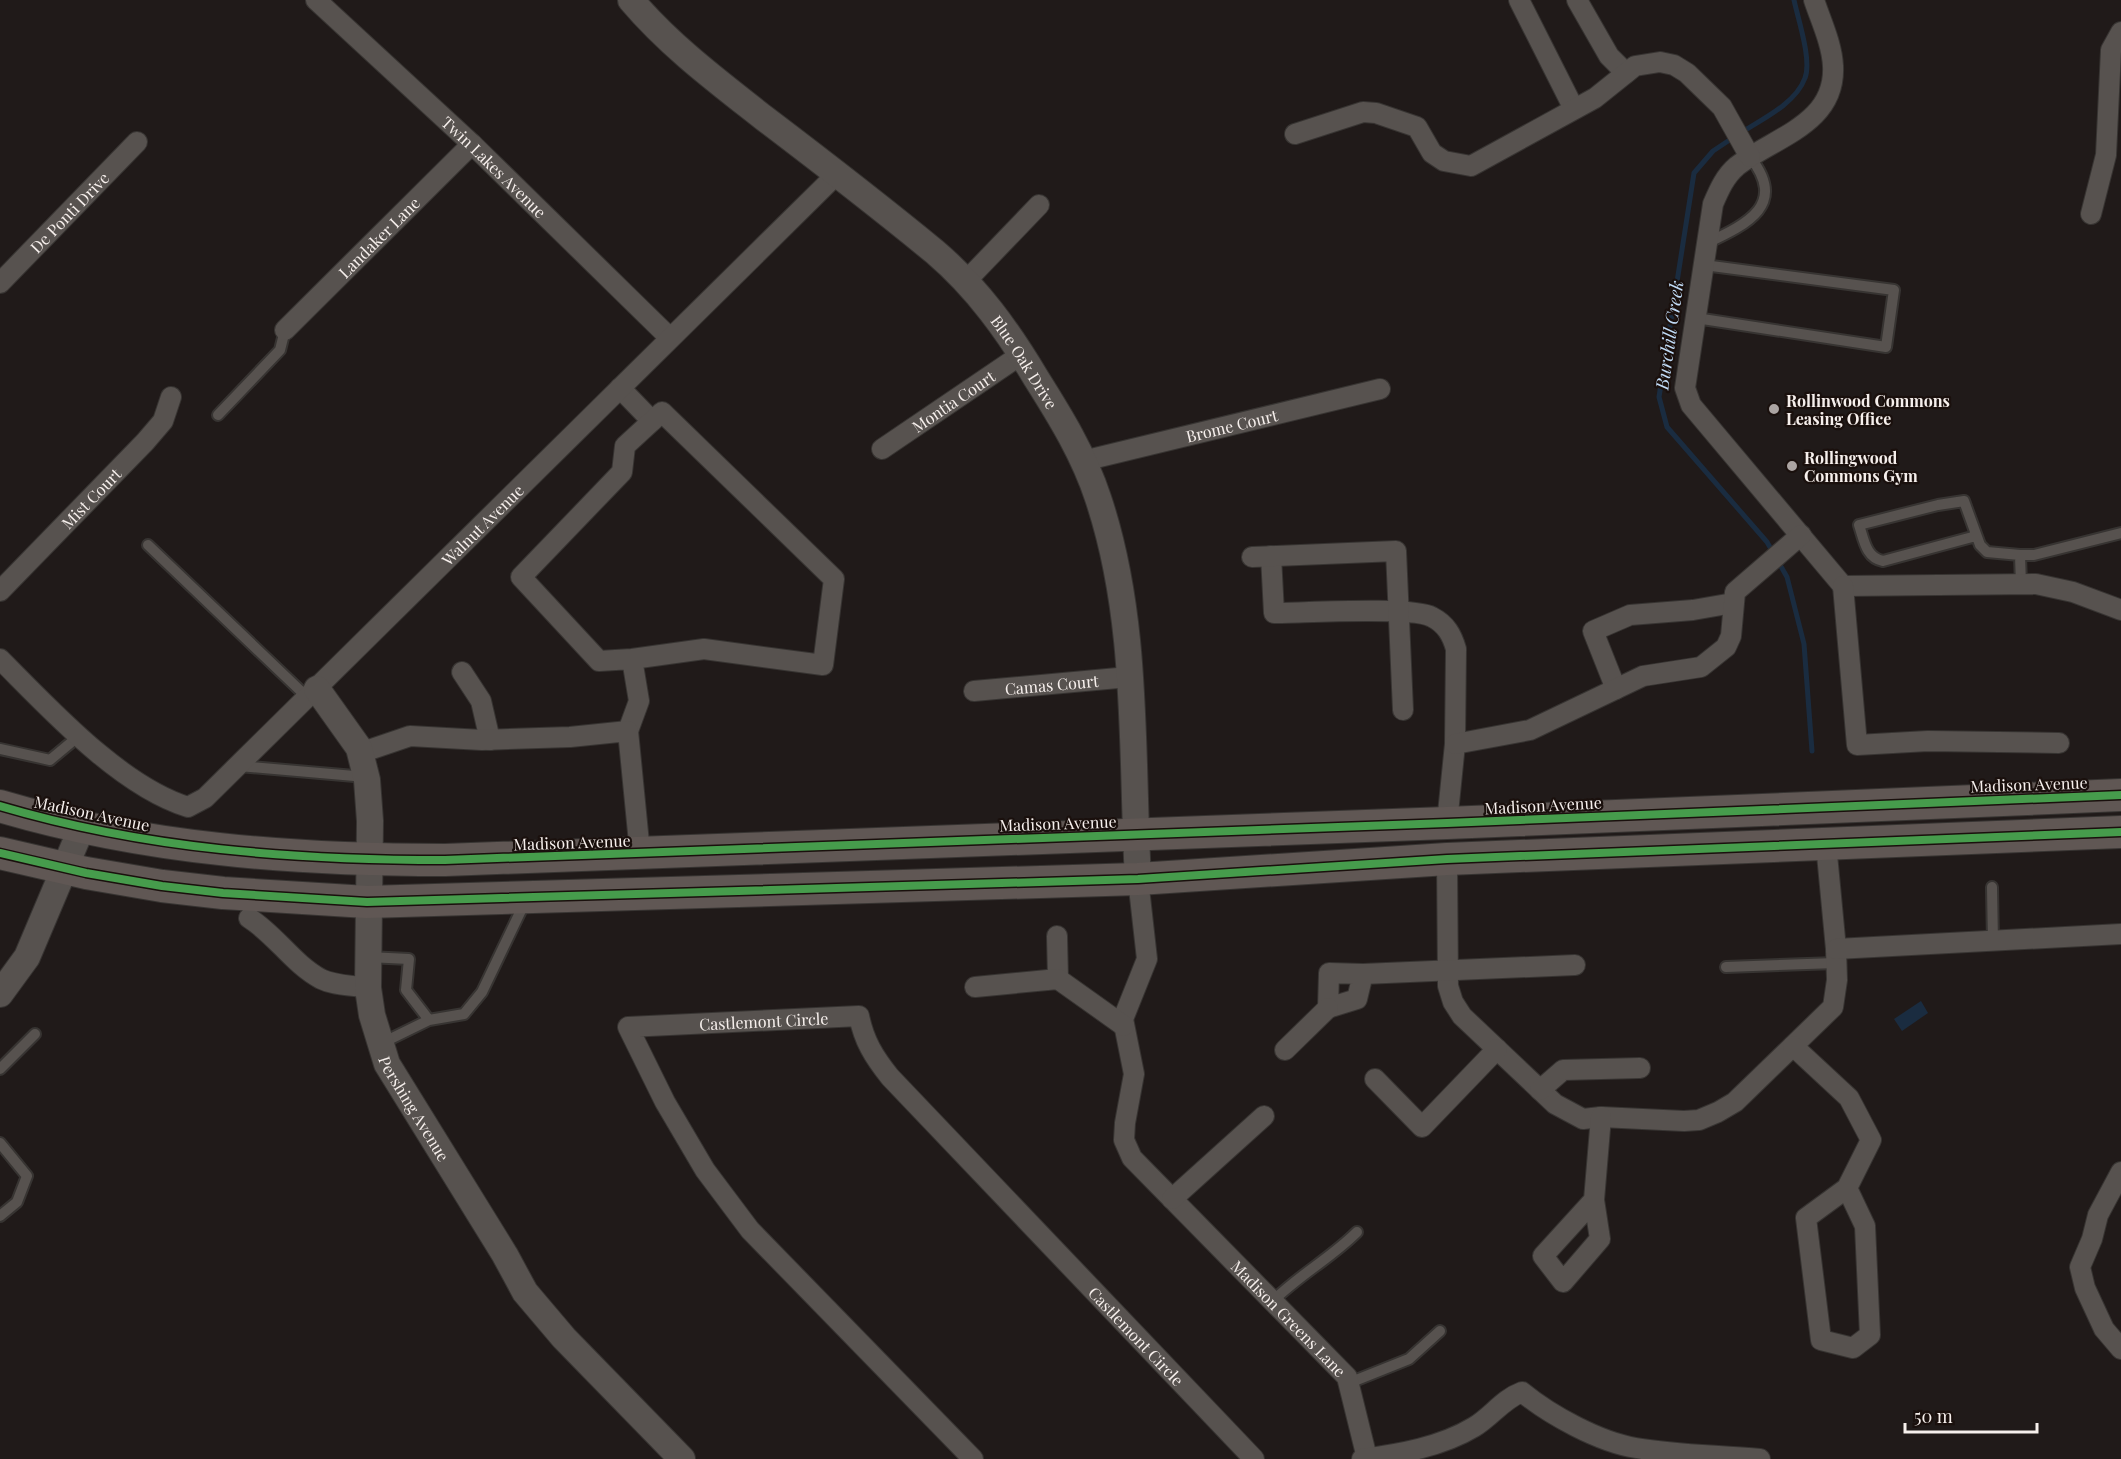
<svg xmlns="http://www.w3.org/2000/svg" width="2121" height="1459" viewBox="0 0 2121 1459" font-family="'Playfair Display',serif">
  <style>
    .water { fill: #1a2c40 }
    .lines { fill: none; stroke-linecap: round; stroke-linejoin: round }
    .stream { stroke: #1a2c40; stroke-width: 5 }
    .service-casing { stroke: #373432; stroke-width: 14 }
    .minor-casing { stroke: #373432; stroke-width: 22 }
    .tertiary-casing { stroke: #373432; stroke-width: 28 }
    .primary-casing { stroke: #373432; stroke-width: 34 }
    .service { stroke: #57524f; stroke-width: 10 }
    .minor { stroke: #57524f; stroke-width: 20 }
    .tertiary { stroke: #57524f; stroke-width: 26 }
    .primary { stroke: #605754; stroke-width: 32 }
    .cycleway-casing { stroke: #1a100d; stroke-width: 11 }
    .cycleway { stroke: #469c4c; stroke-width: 8 }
    .poi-dot { fill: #aba4a2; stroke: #1a100d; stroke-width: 2 }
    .labels { text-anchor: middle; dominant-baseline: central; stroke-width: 4.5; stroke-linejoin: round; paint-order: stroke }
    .street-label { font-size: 16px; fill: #f6efec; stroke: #1a100d }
    .poi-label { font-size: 16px; font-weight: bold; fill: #f6efec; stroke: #1a100d; text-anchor: start }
    .water-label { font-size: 18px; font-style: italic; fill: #c1dbf6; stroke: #1a100d }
  </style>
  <rect width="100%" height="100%" fill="#201a19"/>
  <path class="water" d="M1921,1001L1928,1013L1902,1031L1894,1019Z"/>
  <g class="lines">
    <path class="stream" d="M1742,132C1763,119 1796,103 1805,78C1812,60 1798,19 1794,0
      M1734,137L1713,151L1694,173L1659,397L1667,427L1767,542L1787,577L1804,644L1812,751"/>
    <defs>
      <path id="service" d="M1707,243C1747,224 1788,205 1750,157
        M1696,318L1886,347L1894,290L1704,265
        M218,415L280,350L285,330
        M1976,536L1883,561C1866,558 1864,540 1859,525L1938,505L1964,501L1980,545L1987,552L2020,555L2021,585
        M148,545L308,698
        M2020,555H2034L2121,533
        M0,749L50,760L80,735
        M239,766L366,777
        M1992,887L1993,943
        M368,957L409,959L406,990L429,1020
        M1726,967L1836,963
        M380,1044L429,1020L464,1014L482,992L525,902
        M0,1069L35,1034
        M0,1143L27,1176L17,1202L0,1216
        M1273,1301C1299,1275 1331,1258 1357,1232
        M1349,1383L1409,1359L1440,1331"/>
      <g id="minor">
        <path id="s1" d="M316,0L472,144L670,338"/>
        <path d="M1519,0L1574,109"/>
        <path d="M1577,0L1609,56L1626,73"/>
        <path d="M1814,0C1821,21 1832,44 1833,66C1836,124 1774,137 1737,166C1725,176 1719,190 1713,204L1685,388L1691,405L1843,586L2036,584L2073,592L2121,610"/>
        <path d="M1295,134L1363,112L1376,113L1417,127L1432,153L1444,161L1471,166L1595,98L1635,66L1660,62L1674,65L1687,73L1722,107L1750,157"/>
        <path d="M2091,214L2106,155L2111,50L2121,32"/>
        <path d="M966,281L1039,205"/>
        <path id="s2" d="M0,283L137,142"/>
        <path id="s3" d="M285,330L472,144"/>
        <path d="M620,388L652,421"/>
        <path id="s4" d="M882,449L1022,354"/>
        <path id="s5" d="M1083,461L1380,389"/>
        <path d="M1271,556L1274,613C1304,613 1412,606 1432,617C1446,624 1452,635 1456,649L1455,744L1447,823"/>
        <path d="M1252,557L1396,551L1403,710"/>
        <path d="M1843,586L1857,745L1928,741L2059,743"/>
        <path id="s6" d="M0,591L145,442L163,421L171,397"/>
        <path id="s7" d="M0,659C50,709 120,786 188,807L205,798L837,174"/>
        <path d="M462,672L481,701L490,740"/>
        <path d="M1616,689L1593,631L1630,615L1693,610L1733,603"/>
        <path id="s8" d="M974,691L1129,677"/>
        <path d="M628,731L639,701L632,659L704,649L823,665L834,579L662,412L625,446L622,472L521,577L599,661L632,659"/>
        <path d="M1455,744L1530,730L1643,676L1701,667L1726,647L1731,636L1735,592L1801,535"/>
        <path d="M360,753L410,736L482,740L570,737L628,731L640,853"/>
        <path d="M1447,859L1448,986L1453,1002L1462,1016L1555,1104L1583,1119L1601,1117L1684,1121L1699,1120L1718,1112L1735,1102L1833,1007L1837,980L1836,949L1826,844"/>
        <path id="s9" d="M1138,879L1147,959L1123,1019L1134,1074L1125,1123L1124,1140L1132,1158L1347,1377L1367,1458"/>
        <path d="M249,918C276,935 293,964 321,979C335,986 353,985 368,988"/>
        <path d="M1057,936L1058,979"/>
        <path d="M1836,949L2121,934"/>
        <path d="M1363,974L1329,973L1328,1008L1357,999L1363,974L1575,965"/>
        <path d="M975,987L1058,979L1124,1026"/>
        <path d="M1793,1046L1849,1098L1871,1140L1847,1188L1806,1218L1821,1340L1853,1348L1870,1335L1865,1226L1847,1188"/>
        <path d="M1285,1050L1328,1008"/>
        <path d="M1375,1079L1422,1127L1497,1049"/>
        <path d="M1540,1090L1563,1070L1640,1068"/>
        <path d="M2121,1172L2098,1215L2092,1239L2080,1267L2085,1288L2104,1329L2121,1349"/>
        <path d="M1172,1199L1264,1116"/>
        <path d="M1594,1200L1600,1239L1563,1282L1543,1256L1594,1200L1601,1117"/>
        <path id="s10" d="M973,1459L750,1230L705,1170L665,1102L628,1027L859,1016C864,1041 874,1057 890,1077L1254,1459"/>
        <path d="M1362,1459C1399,1454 1441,1447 1474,1427C1491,1417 1503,1399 1522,1392C1550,1415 1599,1442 1636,1448C1677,1455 1719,1455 1760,1459"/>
      </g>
      <g id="tertiary">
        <path id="s11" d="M631,0C670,46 717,81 764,118C822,162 879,206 935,252C977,288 1008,331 1036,378C1060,416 1084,455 1098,498C1139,620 1131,752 1138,879"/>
        <path id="s12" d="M317,689L359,748L367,780L370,821L368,988L372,1015L387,1064L505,1255L525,1292L564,1338L682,1459"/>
        <path d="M0,994L27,957L82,827"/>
      </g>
      <path id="primary" d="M0,806C145,849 295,860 445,860L1447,823L2121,795
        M0,853L86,873L162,886L223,893L367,902L1138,879L1447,859L2121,832"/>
    </defs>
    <use href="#service" class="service-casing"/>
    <use href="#minor" class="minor-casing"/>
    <use href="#tertiary" class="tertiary-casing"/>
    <use href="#primary" class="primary-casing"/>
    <use href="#service" class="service"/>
    <use href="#minor" class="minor"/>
    <use href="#tertiary" class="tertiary"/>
    <use href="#primary" class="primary"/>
    <defs>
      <path id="cycleway" d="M0,806C145,849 295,860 445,860L1447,823L2121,795
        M0,853L86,873L162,886L223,893L367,902L1138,879L1447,859L2121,832"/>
    </defs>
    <use href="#cycleway" class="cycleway-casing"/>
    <use href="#cycleway" class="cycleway"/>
  </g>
  <g class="poi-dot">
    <circle cx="1774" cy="409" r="6"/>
    <circle cx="1792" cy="466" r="6"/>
  </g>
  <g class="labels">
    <g class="street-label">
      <text stroke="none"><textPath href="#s1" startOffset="244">Twin Lakes Avenue</textPath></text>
      <text stroke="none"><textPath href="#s2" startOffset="99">De Ponti Drive</textPath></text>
      <text stroke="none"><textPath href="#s3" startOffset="132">Landaker Lane</textPath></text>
      <text stroke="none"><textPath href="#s11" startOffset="538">Blue Oak Drive</textPath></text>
      <text stroke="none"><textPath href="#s4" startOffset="86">Montia Court</textPath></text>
      <text stroke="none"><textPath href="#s5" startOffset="153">Brome Court</textPath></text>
      <text stroke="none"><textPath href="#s6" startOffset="130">Mist Court</textPath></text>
      <text stroke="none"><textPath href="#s7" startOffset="650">Walnut Avenue</textPath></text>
      <text stroke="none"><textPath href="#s8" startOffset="78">Camas Court</textPath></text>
      <text transform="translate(2029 784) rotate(-2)">Madison Avenue</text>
      <text transform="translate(1543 805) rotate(-3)">Madison Avenue</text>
      <text transform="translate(92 813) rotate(12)">Madison Avenue</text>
      <text transform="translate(1058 823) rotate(-2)">Madison Avenue</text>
      <text transform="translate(572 842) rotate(-2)">Madison Avenue</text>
      <text stroke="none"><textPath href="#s10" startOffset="693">Castlemont Circle</textPath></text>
      <text stroke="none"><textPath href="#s12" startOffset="444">Pershing Avenue</textPath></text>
      <text stroke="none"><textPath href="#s9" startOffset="512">Madison Greens Lane</textPath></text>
      <text stroke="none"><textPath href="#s10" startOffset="1215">Castlemont Circle</textPath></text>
    </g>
    <g class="poi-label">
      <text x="1786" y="400">Rollinwood Commons<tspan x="1786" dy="18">Leasing Office</tspan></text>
      <text x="1804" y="457">Rollingwood<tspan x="1804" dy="18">Commons Gym</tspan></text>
    </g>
    <g class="water-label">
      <text transform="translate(1669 335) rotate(-82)">Burchill Creek</text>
    </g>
  </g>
  <path d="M1905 1423v9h132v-9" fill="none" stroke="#f6efec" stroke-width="3"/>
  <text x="1914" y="1423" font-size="18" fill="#f6efec" stroke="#1a100d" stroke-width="4.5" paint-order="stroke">50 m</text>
</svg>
